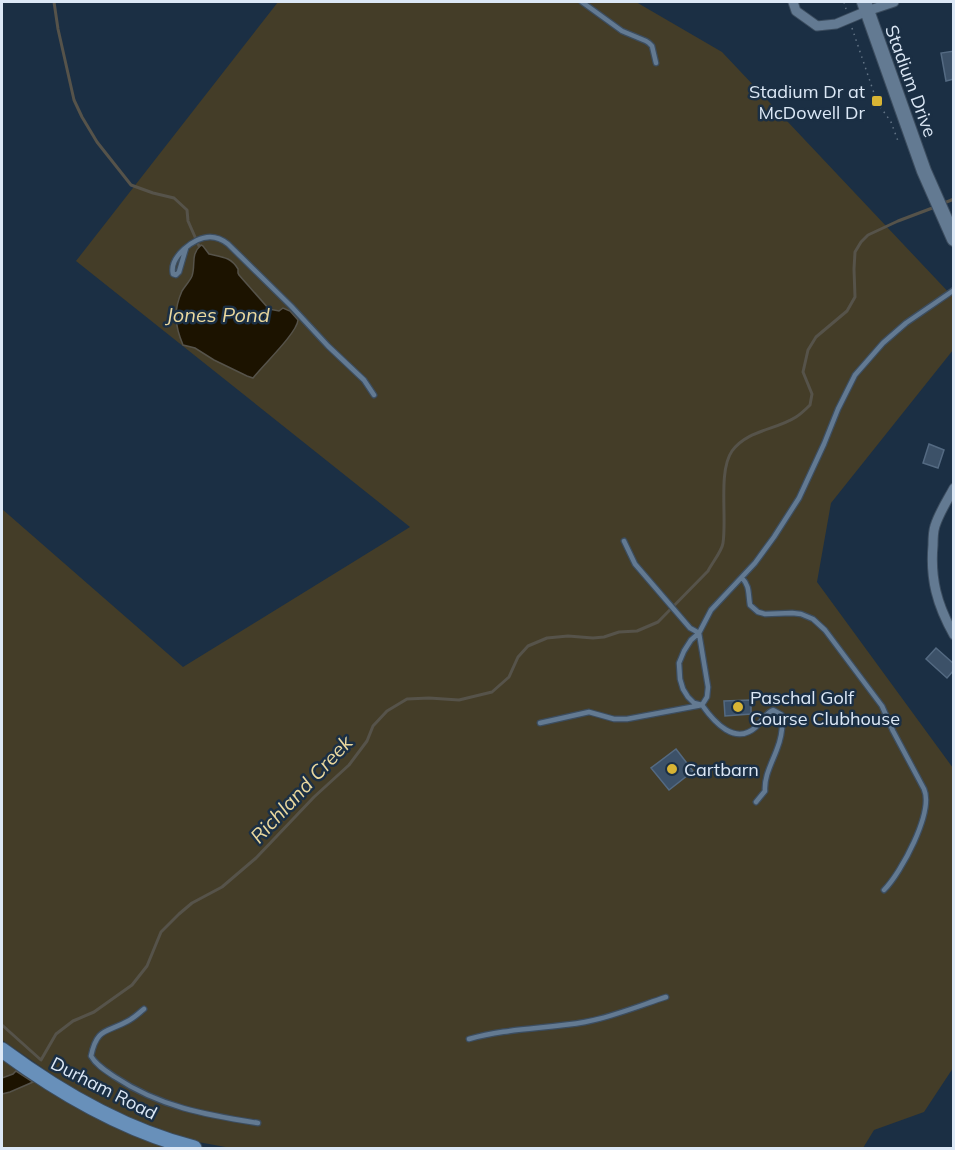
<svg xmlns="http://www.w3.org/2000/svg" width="955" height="1150" viewBox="0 0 955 1150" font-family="Mulish,sans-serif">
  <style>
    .green { fill: #443d28 }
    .water { fill: #1c1300; stroke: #56534a; stroke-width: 1.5 }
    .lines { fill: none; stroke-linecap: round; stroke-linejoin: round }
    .stream { stroke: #56534a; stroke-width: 3 }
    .building { fill: #3c5168; stroke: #546a82; stroke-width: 1.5 }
    .lane-casing { stroke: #3c4d5f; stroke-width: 7 }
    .street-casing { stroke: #3c4d5f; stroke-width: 11 }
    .secondary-casing { stroke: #3c4d5f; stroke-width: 16 }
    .primary-casing { stroke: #3c4d5f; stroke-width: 17 }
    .path { stroke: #647587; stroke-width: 1.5; stroke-dasharray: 1.5 4.5; stroke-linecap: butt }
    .lane { stroke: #637a92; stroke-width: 4.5 }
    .street { stroke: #637a92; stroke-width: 9 }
    .secondary { stroke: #637a92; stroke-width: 14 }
    .primary { stroke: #6890ba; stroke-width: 15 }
    .poi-dot { fill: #d8b434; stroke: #1b2f44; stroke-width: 2 }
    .labels { text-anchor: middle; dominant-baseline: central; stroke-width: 5; stroke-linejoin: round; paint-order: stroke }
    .street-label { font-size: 18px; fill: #dce8f6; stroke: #1b2f44 }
    .poi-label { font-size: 18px; fill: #dce8f6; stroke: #1b2f44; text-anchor: start }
    .water-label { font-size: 20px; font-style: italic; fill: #ead89e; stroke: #1b2f44 }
  </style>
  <rect width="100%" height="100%" fill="#1b2f44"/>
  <path class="green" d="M278,2H636L722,52L953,297V350L831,503L817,582L953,768V1068L924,1112L874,1130L863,1148H231L198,1142L153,1129L85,1097L2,1040V509L183,667L410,527L76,261Z
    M2,1056L171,1148H2V1094L10,1092L32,1082L13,1074L2,1078Z"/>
  <path class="water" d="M201,245L203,246L209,254C222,257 231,257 238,269V273L239,275L269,309L279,311L283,308L290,311L298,320C297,333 263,365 253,378L247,376L214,360L195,348L183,345C175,326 173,311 182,291C185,286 190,281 192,276C196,264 190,255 201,245Z
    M16,1071L33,1082L10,1092L2,1094V1078L13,1074Z"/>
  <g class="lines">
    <path class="stream" d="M54,2L58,29L74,100L82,117L97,142L131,185L153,193L174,198L187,210L188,221L199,246
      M944,203L954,199
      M2,1025L41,1060L56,1034L73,1021L94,1012L132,985L147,966L161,932L179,914L192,903L222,887L256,858L314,797L349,765L367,741L373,726L387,711L407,699L429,698L459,700L492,692L509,677L518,657L528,646L547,638L568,636L593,638L604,637L619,632L637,631L658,622L708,571C712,563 722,551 723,543C727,518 718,471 732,451C747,430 776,430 796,417C801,414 806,409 810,405L812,394L803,372L808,350L816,337L847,311L855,297L854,269L855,252L861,242L868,235L898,221L935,207"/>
  </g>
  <path class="building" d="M954,51V79L946,81L941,53Z
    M929,444L944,450L938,468L923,463Z
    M936,648L954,664V670L947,678L926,659Z
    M751,700V714L725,716L724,701Z
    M676,749L693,771L669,790L651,768Z"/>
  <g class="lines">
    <defs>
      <path id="lane" d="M582,2L622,31L646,41L649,43L652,46L656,63
        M186,248L179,272L176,275L173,274C169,257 194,237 210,237C217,237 223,240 228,244L291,306L328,346L364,380L374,395
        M624,541L635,564L690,628L699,633L708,687L707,697L702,705L694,703L688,697L683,689L680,679L679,663L684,651L691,640L699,633L711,610L755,563L774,537L799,498L824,444L838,409L855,375L883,343L906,323L954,290
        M742,578C750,586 748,594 750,605L758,612L765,614L792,613L801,614L813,619L825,630L882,706L893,731L924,789C934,812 901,873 884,890
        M540,723L589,712L614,719H627L702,705C714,722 735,746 756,727C762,721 766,713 773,710L782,715C783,726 781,739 777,749C772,763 764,776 765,791L756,802
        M144,1009C139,1013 134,1018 128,1021C107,1033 97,1027 91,1056C96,1065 106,1071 115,1077C160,1107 206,1115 258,1123
        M469,1039C507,1028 546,1029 585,1022C612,1017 639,1006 666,997"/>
      <path id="street" d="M793,2L796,11L817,26L836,24L867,11L894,2
        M954,488C947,501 939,513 935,526C933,532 933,539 933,545C930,579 937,605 954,635"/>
      <path id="secondary" d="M864,2L924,171L954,239"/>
      <path id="primary" d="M2,1050C60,1093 123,1130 194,1148"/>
    </defs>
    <use href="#lane" class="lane-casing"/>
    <use href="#street" class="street-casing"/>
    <use href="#secondary" class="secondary-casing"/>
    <use href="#primary" class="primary-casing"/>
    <path class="path" d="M844,2L846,9
      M852,28L877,102L891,122L898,141L900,140"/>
    <use href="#lane" class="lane"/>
    <use href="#street" class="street"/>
    <use href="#secondary" class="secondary"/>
    <use href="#primary" class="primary"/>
  </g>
  <g class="poi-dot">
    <rect x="871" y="95" width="12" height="12" rx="3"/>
    <circle cx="738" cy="707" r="6"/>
    <circle cx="672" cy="769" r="6"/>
  </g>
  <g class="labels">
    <g class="street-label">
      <text transform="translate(911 81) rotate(70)">Stadium Drive</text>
      <text transform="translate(104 1088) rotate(27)">Durham Road</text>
    </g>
    <g class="poi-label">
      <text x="865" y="91" text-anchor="end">Stadium Dr at<tspan x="865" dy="21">McDowell Dr</tspan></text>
      <text x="750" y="697">Paschal Golf<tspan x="750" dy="21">Course Clubhouse</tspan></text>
      <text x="684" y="769">Cartbarn</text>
    </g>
    <g class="water-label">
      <text x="218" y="314">Jones Pond</text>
      <text transform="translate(301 789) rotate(-47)">Richland Creek</text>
    </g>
  </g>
  <rect width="955" height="1150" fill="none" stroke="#dce8f6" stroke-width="6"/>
</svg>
